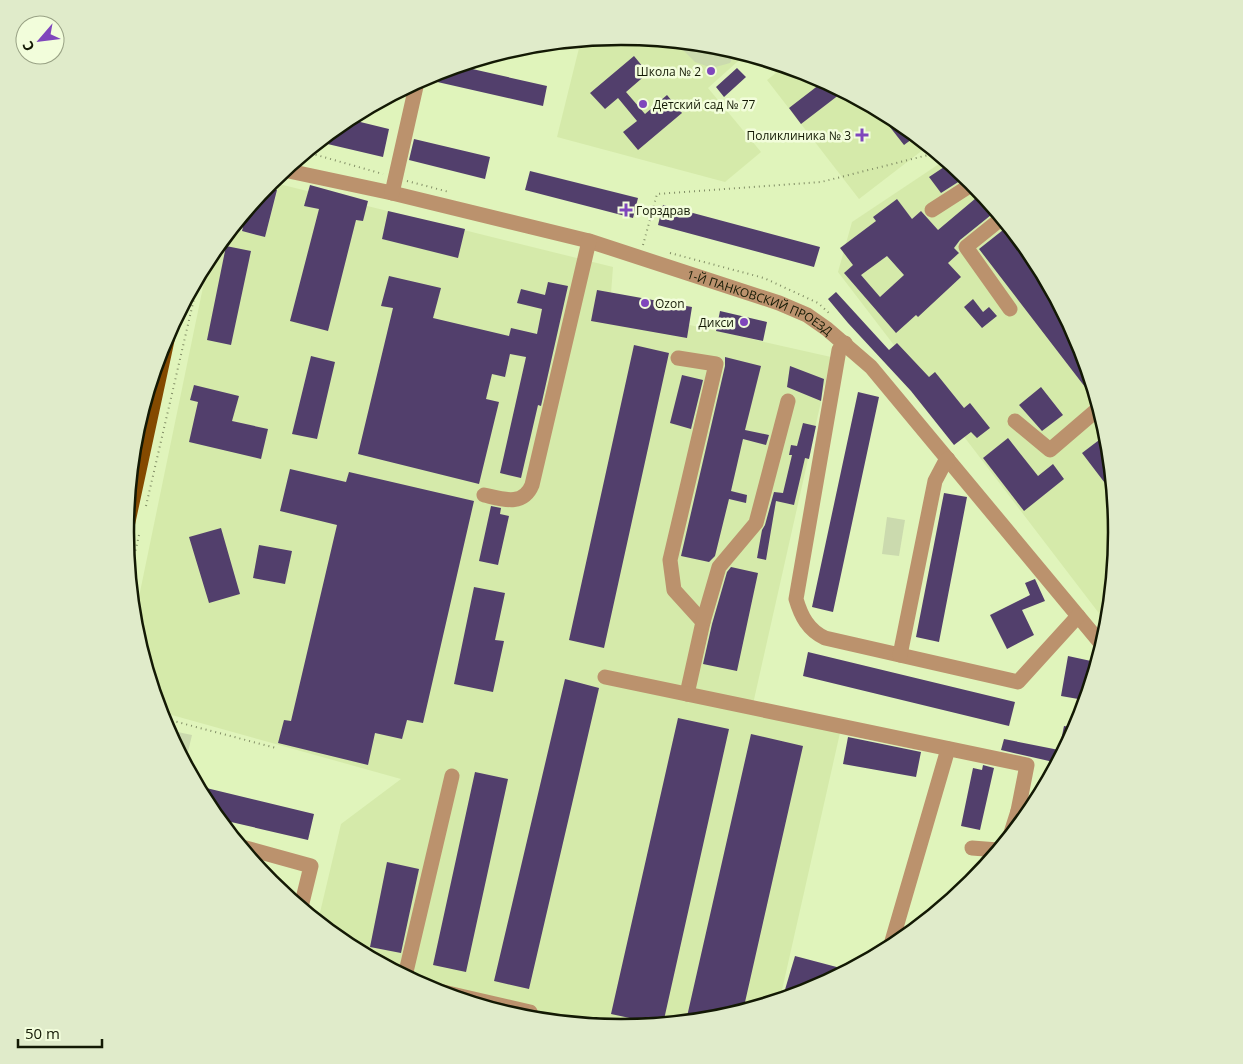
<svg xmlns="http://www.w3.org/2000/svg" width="1243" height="1064" viewBox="0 0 1243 1064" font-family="'Open Sans',sans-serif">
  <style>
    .built { fill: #d5eaaa }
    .green { fill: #cbdaae }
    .building { fill: #523f6c; fill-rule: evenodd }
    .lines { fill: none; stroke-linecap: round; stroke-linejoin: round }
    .path { stroke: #808d65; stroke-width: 2; stroke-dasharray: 1 4; stroke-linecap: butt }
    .minor { stroke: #bb926d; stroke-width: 15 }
    .major { stroke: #844a00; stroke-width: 15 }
    .poi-dot { fill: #7f46bc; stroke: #f2fddb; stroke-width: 2 }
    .labels { text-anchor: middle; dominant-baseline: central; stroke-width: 5; stroke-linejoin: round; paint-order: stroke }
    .poi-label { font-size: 12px; fill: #131904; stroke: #f2fddb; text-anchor: end }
    .street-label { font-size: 12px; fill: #131904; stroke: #f2fddb }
    .rim { fill: none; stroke: #131904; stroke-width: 2.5 }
  </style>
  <rect width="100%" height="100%" fill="#e0f4bb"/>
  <path class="built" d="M622,36L718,46L746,54L708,88L761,152L725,182L557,137L581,40Z
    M766,60L811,74L897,120L928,146L859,199L767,80L776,73Z
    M945,160L972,182L1034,257L1080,343L1108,436L1117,532L1108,625L838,272L852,222Z
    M279,184L613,267L610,307L831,357L753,704L842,724L780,999L718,1018L622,1028L525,1018L432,990L346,944L318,921L341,824L401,779L161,712L135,628L134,621L209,258L229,232L242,231L265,237Z"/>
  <path class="green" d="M675,42L718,46L736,51L730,63L712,68L695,62Z
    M887,517L905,520L899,556L882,554Z
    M168,730L192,735L186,760H184Z"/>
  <path class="building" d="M634,56L648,73L626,92L645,114L667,95L682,113L638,150L623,132L637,121L618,98L605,109L590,93Z
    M459,66L547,86L543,106L433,81L435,73Z
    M737,68L746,77L724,97L716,87Z
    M824,81L844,91L801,124L789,108Z
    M875,108L897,120L916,136L904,145Z
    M348,119L389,129L383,157L319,142Z
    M414,139L490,157L485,179L409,160Z
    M950,163L966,177L941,193L929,177Z
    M530,171L638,198L633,218L525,190Z
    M310,185L368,201L363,221L356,220L328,331L290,321L319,209L304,206Z
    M266,188L277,190L265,237L242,231L247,211Z
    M982,193L996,211L960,240L954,248L959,253L948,263L961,277L918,317L916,315L896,333L844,273L853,265L840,248L876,221L873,217L897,199L912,219L921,211L938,230ZM887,256L904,275L880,297L861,275Z
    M663,205L820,247L814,267L658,225Z
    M388,211L465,229L458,258L382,239Z
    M1003,230L1057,301L1080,343L1097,399L1095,400L979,249Z
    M226,246L251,251L231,345L207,340Z
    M389,276L441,288L433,318L509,336L511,328L537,334L542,309L517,303L521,289L545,295L548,282L568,286L541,406L538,405L521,478L500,473L526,357L510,354L505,377L492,374L486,399L499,402L479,484L358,454L393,308L381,306Z
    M597,290L692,307L687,338L591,321Z
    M836,292L889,350L897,343L929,377L935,372L964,408L970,403L990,428L977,438L971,432L954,445L911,391L848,323L828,299Z
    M973,299L983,312L989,307L997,316L982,328L964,307Z
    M720,311L767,322L763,341L716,331Z
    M634,345L669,353L604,648L569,640Z
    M311,356L335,362L317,439L292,434Z
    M725,357L761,366L745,430L769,435L766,445L743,439L731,491L747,495L746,503L729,499L715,556L709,562L681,556L725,366Z
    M790,366L824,379L821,401L787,387Z
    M682,375L703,380L691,429L670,423Z
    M194,385L239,396L232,421L268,429L261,459L189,442L198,402L190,400Z
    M1041,387L1063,415L1042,431L1019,405Z
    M858,392L879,397L833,612L812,607Z
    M803,423L816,426L809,459L805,458L794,505L776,501L766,560L757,558L762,530L765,525L774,492L783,493L792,455H789L791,445L797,446Z
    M1107,434L1108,436L1114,495L1082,453Z
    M1008,438L1038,476L1053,464L1064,479L1024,511L983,458Z
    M290,469L346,482L349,472L474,501L423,723L407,720L402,739L375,733L368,765L278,743L284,720L291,721L337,525L280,511Z
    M944,493L967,497L939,642L916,637Z
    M491,506L501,508L500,514L509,516L498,565L479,561Z
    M221,528L240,594L209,603L189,537Z
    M259,545L292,551L285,584L253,578Z
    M731,567L758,573L737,671L703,664L712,624L727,572Z
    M1035,579L1045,601L1022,610L1034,635L1007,649L990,615L1030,595L1025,583Z
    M474,587L505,593L495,640L504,641L493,692L454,684Z
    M808,652L1015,702L1009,726L803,676Z
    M1068,656L1091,661L1084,700L1061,696Z
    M565,679L599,688L529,989L494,981Z
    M678,718L729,729L663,1024H658L611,1014Z
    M1064,726L1076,728L1058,763L1001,750L1004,739L1059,750Z
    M751,734L803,746L743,1011L718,1018L686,1021Z
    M848,737L921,752L916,777L843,764Z
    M983,765L994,768L980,830L961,826L973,768L982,770Z
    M475,772L508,779L466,972L433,965Z
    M198,786L314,814L308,840L218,819L209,807Z
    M387,862L419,869L401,953L370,947Z
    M795,956L848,970L811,990L793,996L784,993Z"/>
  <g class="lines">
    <path class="path" d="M306,152L383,174
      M407,181L449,192
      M643,245L657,194L821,182L932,154
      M670,253L764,278L818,303L830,314
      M146,506L199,277
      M130,575L139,535
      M162,718L276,748"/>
    <g class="minor">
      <path id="s1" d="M284,170L392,193L589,241L779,303L807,315L827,329L871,367L1103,646"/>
      <path d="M392,193L417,82"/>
      <path d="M932,210L974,183"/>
      <path d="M1002,218L966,247L1010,309"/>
      <path d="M845,343L839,350L796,599C801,616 808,630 825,638L1018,682L1078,616"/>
      <path d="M678,358L716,364L670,560L674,590L703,622L687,694"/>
      <path d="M1015,421L1050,450L1099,408"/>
      <path d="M484,495C502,499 523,507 532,485L589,241"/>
      <path d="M703,622L719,567L756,523L788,401"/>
      <path d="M900,655L935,481L944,464L948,459"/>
      <path d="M605,677L1027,765L1018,811"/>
      <path d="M1010,836L1018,811L1029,813"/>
      <path d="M242,847L311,866L301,907"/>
      <path d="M972,848L998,850"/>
      <path d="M890,948L948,749"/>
      <path d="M405,976L452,776"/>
      <path d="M430,989L530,1012L533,1019"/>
    </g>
    <path class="major" d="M126,531L169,331"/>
  </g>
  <g class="poi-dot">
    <circle cx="711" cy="71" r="5"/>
    <circle cx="643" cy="104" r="5"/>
    <path d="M859.5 127.5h5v5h5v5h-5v5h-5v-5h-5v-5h5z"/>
    <path d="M623.5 202.5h5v5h5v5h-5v5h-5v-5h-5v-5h5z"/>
    <circle cx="645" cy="303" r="5"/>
    <circle cx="744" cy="322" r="5"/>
  </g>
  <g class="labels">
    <g class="poi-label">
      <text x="701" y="71">Школа № 2</text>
      <text x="653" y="104" text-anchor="start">Детский сад № 77</text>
      <text x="851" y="135">Поликлиника № 3</text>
      <text x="636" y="210" text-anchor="start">Горздрав</text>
      <text x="655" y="303" text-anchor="start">Ozon</text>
      <text x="734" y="322">Дикси</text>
    </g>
    <g class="street-label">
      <text stroke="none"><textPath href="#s1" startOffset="495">1-Й ПАНКОВСКИЙ ПРОЕЗД</textPath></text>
    </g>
  </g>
  <path d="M0 0H1243V1064H0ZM134 532a487 487 0 1 1 974 0a487 487 0 1 1-974 0Z" fill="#e0ebca" fill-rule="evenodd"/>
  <path class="rim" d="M134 532a487 487 0 1 1 974 0a487 487 0 1 1-974 0Z"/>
  <g transform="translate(40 40) rotate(242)"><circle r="24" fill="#f2fddb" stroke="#99a285"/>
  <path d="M0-4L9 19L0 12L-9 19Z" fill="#7f46bc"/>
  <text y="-8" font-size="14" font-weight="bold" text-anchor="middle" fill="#131904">С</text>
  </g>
  <path d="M18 1039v8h84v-8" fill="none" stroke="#131904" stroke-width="2.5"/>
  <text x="25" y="1039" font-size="15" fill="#131904" stroke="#f2fddb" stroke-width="4" paint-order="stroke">50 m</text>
</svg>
